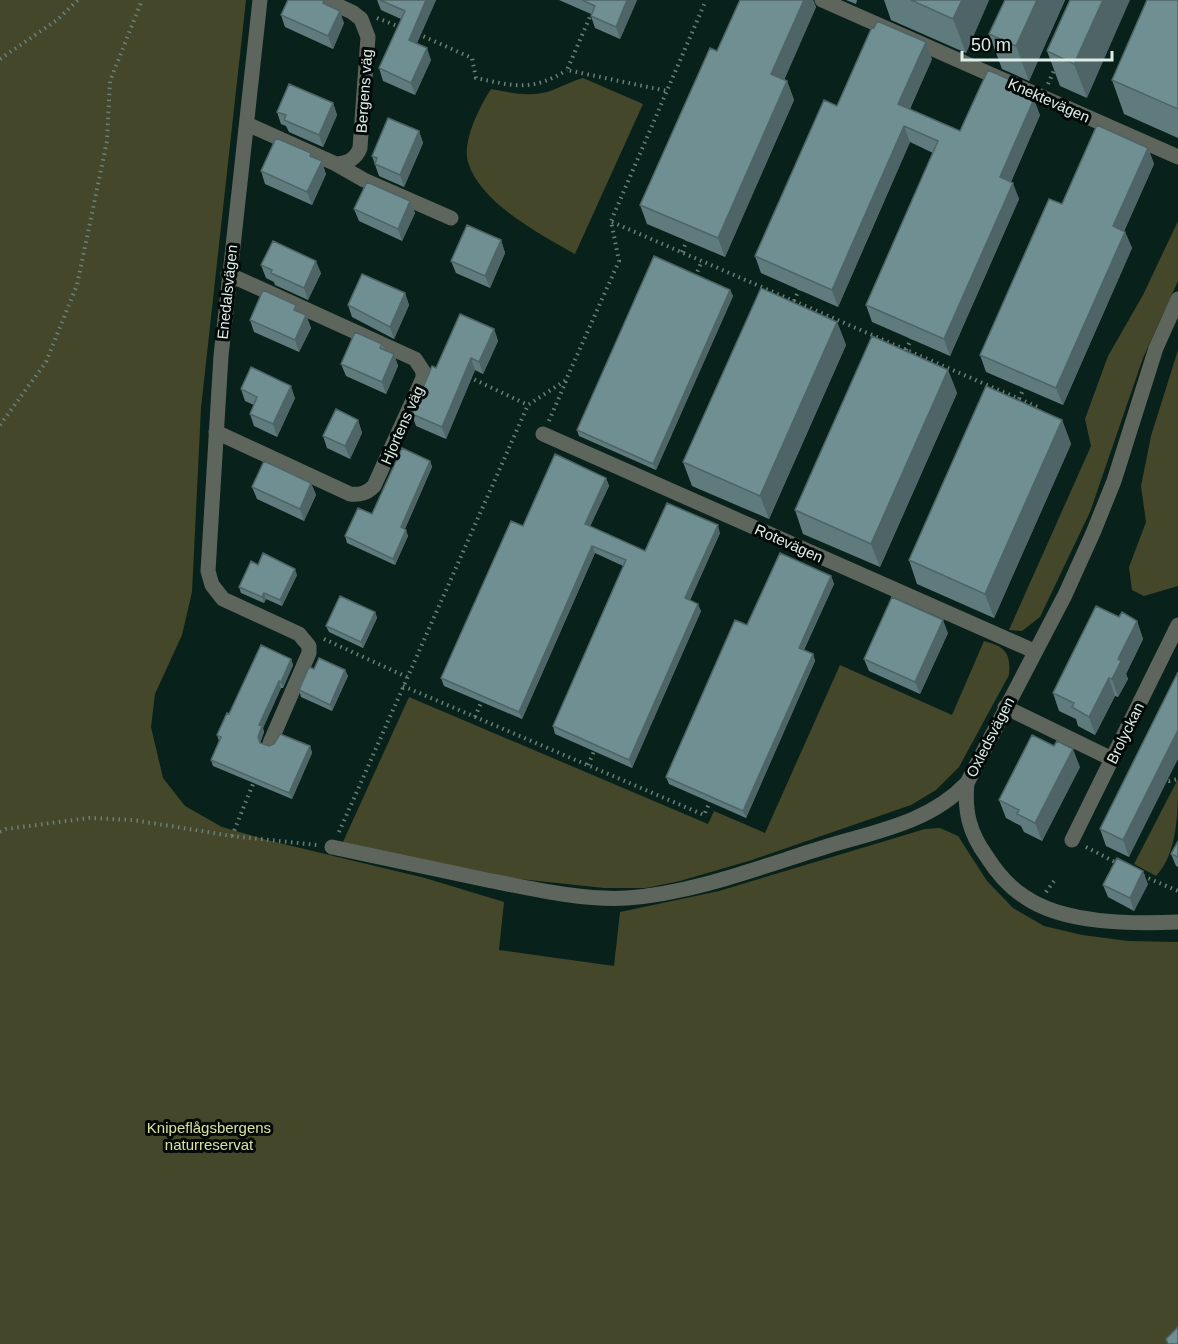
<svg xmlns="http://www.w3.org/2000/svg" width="1178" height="1344" viewBox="0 0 1178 1344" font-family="Helvetica,sans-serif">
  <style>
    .green { fill: #444729 }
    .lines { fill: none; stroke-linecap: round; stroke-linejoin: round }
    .path { stroke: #6b8079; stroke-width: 4; stroke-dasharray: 1.5 4.5; stroke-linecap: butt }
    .minor { stroke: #5e655d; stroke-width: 15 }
    .wall { fill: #607b7e }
    .shaded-wall { fill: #4e6466 }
    .building { fill: #708f92; stroke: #4e6466; stroke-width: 1.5 }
    .labels { text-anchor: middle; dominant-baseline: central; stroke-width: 6; stroke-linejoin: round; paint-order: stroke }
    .street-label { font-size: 15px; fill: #deede7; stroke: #020907 }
    .park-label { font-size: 15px; fill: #dbe29d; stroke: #020907 }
  </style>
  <rect width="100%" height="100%" fill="#08221b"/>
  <path class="green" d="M0,0H246L201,408L192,592L182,635L155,694L151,727L163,778L185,806L222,827L267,840L425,878L504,902L499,950L614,966L620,912L719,891L925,829L940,828L958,836L987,881L1013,908L1044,926L1082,935L1128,941L1178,942V1344H0Z
    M583,78L643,104L575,254C541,235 480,203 468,162C462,141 480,106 491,89C511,93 533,98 553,90C563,86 572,81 583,78Z
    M1178,221V281L1143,358L1090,512L1040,617L1022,631L1009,630L1091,446L1085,419L1108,356L1143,295Z
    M1178,350V586L1144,596L1132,590L1129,567L1146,522L1141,486L1151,436Z
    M984,641C1005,647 1011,652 1009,675L959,767L936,790L911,805L752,860L680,881L646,888H604L510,878L343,842L409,697L708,824L714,811L765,833L840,665L952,715Z
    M1178,779C1178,811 1178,853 1156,876L1134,864Z"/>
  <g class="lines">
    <path class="path" d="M592,12L567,70L667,91
      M377,18L400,27
      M418,34L472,58L476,78C514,86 532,92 567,70
      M0,59L57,20L78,0
      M1048,84L1056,66
      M612,222L1040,408L1038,413
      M682,252L689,236
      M695,277L702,261
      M794,301L801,285
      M906,350L912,337
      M469,377L528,405
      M1019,399L1025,386
      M549,421L566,381
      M0,425L46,362L77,285L107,141L110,81L142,0
      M324,639L407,677
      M403,686L704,815L711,799
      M475,717L483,698
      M588,765L596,747
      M1163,779L1169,781L1178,779
      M0,832L6,829L89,818L133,820L232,836L317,845
      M339,832L528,405L566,380L619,261L611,221L706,0
      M232,836L255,779
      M1086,847L1117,863
      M1143,876L1178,891
      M1046,892L1054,881"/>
    <path class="minor" d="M260,0L221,356L208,571L212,585L223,599L299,634L309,646V653L270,743
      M822,0L1178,157
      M247,124L336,164C348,163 356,159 360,148L368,37L361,19L352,12L325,0
      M336,164L364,180L451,218
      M216,432L350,494C361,495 367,493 374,486L423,378V371L415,359L228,274
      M543,434L1034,651
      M1005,707L1112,759
      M967,783C964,812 970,834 987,857C997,873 1009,887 1025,897C1064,924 1132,924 1178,922
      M1072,840L1178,625
      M332,847C384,858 436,869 487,880C529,888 584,901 627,898C695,893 763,866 828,846C878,831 930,822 967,783L1065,595L1093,533L1114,481L1156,348L1178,299"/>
  </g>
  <path class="wall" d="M377,0H436L417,43L431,60L415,95L383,81L379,68L401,19L381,10Z
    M559,0H637L620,39L595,28L591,16V14Z
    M740,0H813L816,7L784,80L787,81L794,100L725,257L647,224L640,205L717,51Z
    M846,0H857L856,4Z
    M884,0H989L966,53L891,20Z
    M1005,0H1065L1029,81L1002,69L989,34Z
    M1070,0L1087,98L1060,86L1047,51Z
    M1178,0V138L1124,114L1112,80Z
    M281,15L344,23L333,49L285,27Z
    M932,59L910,109L960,131L1015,82L1019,92L1040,115L1011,182L1019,199L950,356L872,322L866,305L933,153L910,142L838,307L761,273L755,256L837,106Z
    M333,103L337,115L323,147L289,132L286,126L281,124L277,112Z
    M419,131L423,143L404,187L379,176L372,156Z
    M1148,148L1154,164L1124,231L1125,232L1132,248L1063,405L986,372L980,355L1062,204Z
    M312,157L326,174L312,205L265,184L261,171Z
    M410,201L415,213L402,241L359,221L354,209Z
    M501,240L505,253L490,288L456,273L451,261Z
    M261,265L321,273L308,300L275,285L274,282L266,278Z
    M730,290L733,296L656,470L579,436L577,430Z
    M405,293L409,305L394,339L352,317L348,305Z
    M298,312L306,315L311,328L299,352L254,332L250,320Z
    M837,322L846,345L769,519L692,486L683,462Z
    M494,329L498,341L483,374L475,370L446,439L416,426L412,414L436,368Z
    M382,344L384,349L394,354L398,366L386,394L346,376L341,364Z
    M948,370L957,393L880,567L803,534L795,510Z
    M241,389L295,398L277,437L254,426L250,414L254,405L245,401Z
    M358,420L362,433L350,459L327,448L323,436Z
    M1062,420L1071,444L994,618L917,584L909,560Z
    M430,461L432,467L405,529L408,536L395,565L347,543L345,536L372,514Z
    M606,478L609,486L590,526L645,551L720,533L690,600L701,611L632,768L555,734L553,726L623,566L595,553L522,719L444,686L441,678L523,526Z
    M311,483L316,495L304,521L257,499L252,487Z
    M258,565L297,575L282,606L266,599L264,603L241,593L239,587Z
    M831,576L834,584L804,650L813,654L815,661L746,818L669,784L666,777L747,625Z
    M375,612L377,618L363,648L329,632L326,626Z
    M1119,617L1137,621L1143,639L1126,674L1128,679L1118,697L1115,696L1095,735L1078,726L1076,719L1059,711L1053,693Z
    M948,633L920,694L869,671L864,659Z
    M291,659L293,665L283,688H281L263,728L264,732L260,743L269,746H310L312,753L292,799L213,766L211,760L219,741L217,735L229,714Z
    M314,669L345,670L348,676L332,711L301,697L299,690Z
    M1178,672L1129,857L1106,846L1100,829Z
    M1080,767L1042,841L1024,832L1021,826L1006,818L999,800Z
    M1178,841V867L1176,866L1171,854Z
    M1148,884L1134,911L1108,897L1103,885Z"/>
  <path class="shaded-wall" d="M426,0H436L413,52L409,40Z
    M627,0H637L620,39L616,27Z
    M804,0H813L816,7L778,94L771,74Z
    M962,0H989L966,53L953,19Z
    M1037,0H1065L1029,81L1016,46Z
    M1103,0H1130L1087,98L1074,64Z
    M340,11L344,23L333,49L328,36Z
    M926,42L932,59L904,121L898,104Z
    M427,48L431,60L415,95L411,83Z
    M787,81L794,100L725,257L718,238Z
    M1015,82L1021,98L1012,89Z
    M1034,99L1040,115L1006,193L1000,177Z
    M333,103L337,115L323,147L319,135Z
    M904,126L910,142L838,307L832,290Z
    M419,131L423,143L404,187L400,175Z
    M1148,148L1154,164L1119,243L1113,226Z
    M322,161L326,174L312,205L307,192Z
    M1013,183L1019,199L950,356L944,339Z
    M410,201L415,213L402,241L398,229Z
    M1125,232L1132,248L1063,405L1056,388Z
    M501,240L505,253L490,288L485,276Z
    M316,261L321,273L308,300L304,288Z
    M730,290L733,296L656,470L653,464Z
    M405,293L409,305L394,339L390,327Z
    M306,315L311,328L299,352L295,340Z
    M837,322L846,345L769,519L760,496Z
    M494,329L498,341L483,374L479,362Z
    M394,354L398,366L386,394L382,382Z
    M471,358L475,370L446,439L442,427Z
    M948,370L957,393L880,567L871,544Z
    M291,386L295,398L277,437L273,424Z
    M358,420L362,433L350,459L345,446Z
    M1062,420L1071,444L994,618L985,594Z
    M430,461L432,467L403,533L401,527Z
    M606,478L609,486L588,531L585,524Z
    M311,483L316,495L304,521L300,509Z
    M718,525L720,533L688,605L685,598Z
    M406,530L408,536L395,565L393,559Z
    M592,546L595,553L522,719L519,712Z
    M295,569L297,575L282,606L280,600Z
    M831,576L834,584L801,655L799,648Z
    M264,593L266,599L264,603L262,597Z
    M698,604L701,611L632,768L629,760Z
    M375,612L377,618L363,648L361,642Z
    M943,620L948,633L920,694L915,682Z
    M1137,621L1143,639L1126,674L1128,679L1118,697L1112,679L1118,659Z
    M813,654L815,661L746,818L743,811Z
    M291,659L293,665L283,688L281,682Z
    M345,670L348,676L332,711L330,705Z
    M1109,678L1115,696L1095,735L1089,717Z
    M279,681L281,688L263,728L264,732L260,744L258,737L259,725Z
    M1178,730V759L1129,857L1123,840Z
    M310,746L312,753L292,799L289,793Z
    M1073,749L1080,767L1042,841L1035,823Z
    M1143,871L1148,884L1134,911L1130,898Z"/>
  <path class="building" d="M288,0H324L323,3L340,11L328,36L281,15Z
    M380,0H426L409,40L427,48L411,83L379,68L405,11Z
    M582,0H627L616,27L591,16L595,6Z
    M740,0H804L771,74L787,81L718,238L640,205L710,48L717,51Z
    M911,0H962L953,19Z
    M1005,0H1037L1016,46L989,34Z
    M1070,0H1103L1074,64L1047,51Z
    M1147,0H1178V109L1112,80Z
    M877,21L926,42L898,104L960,131L988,70L1015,82L1012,89L1034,99L1000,177L1013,183L944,339L866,305L938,141L904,126L832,290L755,256L824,100L837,106L872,27L874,28Z
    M289,84L333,103L319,135L284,120L286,115L277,112Z
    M388,118L419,131L400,175L375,164L377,158L372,156Z
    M1097,125L1148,148L1113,226L1125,232L1056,388L980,355L1049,199L1062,204Z
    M276,138L311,153L310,156L322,161L307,192L261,171Z
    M367,182L410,201L398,229L354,209Z
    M467,225L501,240L485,276L451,261Z
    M273,241L316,261L304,288L271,273L272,270L261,265Z
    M654,256L730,290L653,464L577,430Z
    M362,274L405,293L390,327L348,305Z
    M761,288L837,322L760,496L683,462Z
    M263,290L296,305L294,310L306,315L295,340L250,320Z
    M460,314L494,329L479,362L471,358L442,427L412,414L432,366L436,368Z
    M355,332L382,344L380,348L394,354L382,382L341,364Z
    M872,336L948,370L871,544L795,510Z
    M251,367L291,386L273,424L250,414L257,397L241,389Z
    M986,386L1062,420L985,594L909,560Z
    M336,409L358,420L345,446L323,436Z
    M402,448L430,461L401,527L406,530L393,559L345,536L358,508L372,514Z
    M555,454L606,478L585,524L645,551L667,503L718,525L685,598L698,604L629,760L553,726L626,560L592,546L519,712L441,678L511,521L523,526Z
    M264,461L311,483L300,509L252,487Z
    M263,553L295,569L280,600L264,593L262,597L239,587L251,561L258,565Z
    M780,553L831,576L799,648L813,654L743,811L666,777L735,620L747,625Z
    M340,596L375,612L361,642L326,626Z
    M892,597L943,620L915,682L864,659Z
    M1096,606L1119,617L1122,612L1137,621L1118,659L1121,661L1112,679L1109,678L1089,717L1072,707L1074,703L1053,693Z
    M261,645L291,659L281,682L279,681L259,725L262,726L258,737L260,743L269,746L274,744L280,734L310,746L289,793L211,760L221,737L217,735L227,713L229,714Z
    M319,658L345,670L330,705L299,690L309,667L314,669Z
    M1178,672V730L1123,840L1100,829Z
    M1032,735L1054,746L1057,741L1073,749L1035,823L1017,814L1019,810L999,800Z
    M1178,841V857L1171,854Z
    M1117,858L1143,871L1130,898L1103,885Z
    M1178,1327V1344H1168L1166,1339Z"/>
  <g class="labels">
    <g class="street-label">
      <text transform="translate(364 91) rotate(-86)">Bergens väg</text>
      <text transform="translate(1049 100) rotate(24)">Knektevägen</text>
      <text transform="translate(227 292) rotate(-84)">Enedalsvägen</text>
      <text transform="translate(402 425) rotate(-66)">Hjortens väg</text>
      <text transform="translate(789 543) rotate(24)">Rotevägen</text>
      <text transform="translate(1125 733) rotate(-64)">Brolyckan</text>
      <text transform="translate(990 737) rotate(-63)">Oxledsvägen</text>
    </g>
    <g class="park-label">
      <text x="209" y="1127">Knipeflågsbergens<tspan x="209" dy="17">naturreservat</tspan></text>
    </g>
  </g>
  <path d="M962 51v9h150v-9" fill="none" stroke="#deede7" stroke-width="3"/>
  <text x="971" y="51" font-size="18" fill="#deede7" stroke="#020907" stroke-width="4.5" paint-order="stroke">50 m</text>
</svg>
